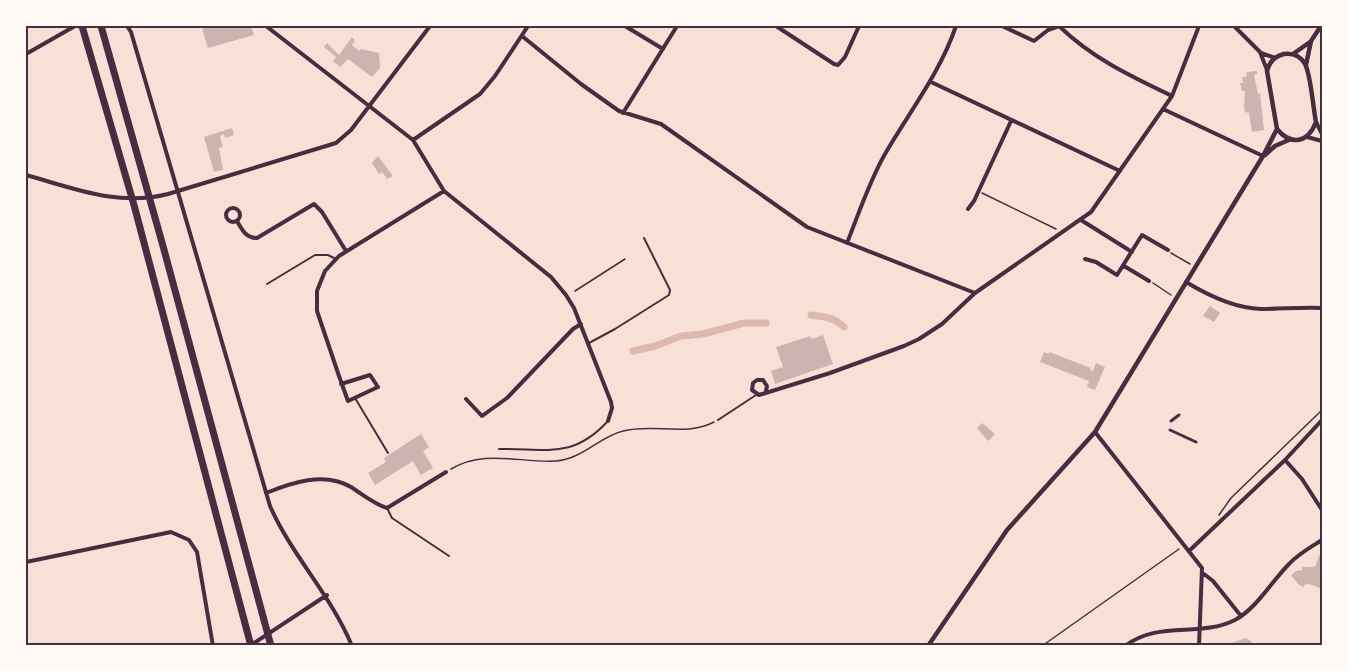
<svg xmlns="http://www.w3.org/2000/svg" width="1348" height="671" viewBox="0 0 1348 671" font-family="'Roboto Serif',serif">
  <style>
    .lines { fill: none; stroke-linecap: round; stroke-linejoin: round }
    .canal { stroke: #dcb8b0; stroke-width: 7 }
    .building { fill: #ccb4b1 }
    .path { stroke: #4a2c40; stroke-width: 1.5 }
    .service { stroke: #4a2c40; stroke-width: 2 }
    .pedestrian { stroke: #4a2c40; stroke-width: 3 }
    .minor { stroke: #4a2c40; stroke-width: 4 }
    .tertiary { stroke: #4a2c40; stroke-width: 4.5 }
    .motorway { stroke: #4a2c40; stroke-width: 7 }
    .neatline { fill: none; stroke: #4a2c40; stroke-width: 2 }
  </style>
  <rect width="100%" height="100%" fill="#f7e1d7"/>
  <g class="lines">
    <path class="canal" d="M811,315C824,317 834,317 844,327
      M633,351L655,346L681,336L703,334L744,323H766"/>
  </g>
  <path class="building" d="M212,26H251L254,35L208,48L202,29Z
    M352,37L355,40L352,45L359,51L361,49L379,53L380,68L372,77L348,59L340,67L333,61L336,57L324,47L327,43L339,55Z
    M1257,71V74L1254,75L1258,94L1260,93L1264,130L1252,132L1249,113L1245,112L1244,107L1245,91H1242L1240,83H1243L1242,77L1247,76L1246,72Z
    M232,128L234,135L225,138L224,134L220,136L223,147L219,148L223,170L214,172L204,137Z
    M378,156L393,176L387,179L382,172L379,174L372,163Z
    M1210,306L1220,313L1214,322L1203,316Z
    M823,335L833,364L775,384L771,371L783,367L776,347L810,336L812,339Z
    M1044,352L1049,354V352L1091,368L1090,370L1093,371L1096,363L1105,367L1095,390L1087,387L1089,381L1040,362Z
    M982,423L995,434L988,441L977,428Z
    M421,434L429,447L423,451L433,468L421,475L413,461L375,485L368,473L386,462L384,458Z
    M1319,555H1322V591L1321,589L1313,585L1306,584L1303,587L1298,584L1291,575L1296,571L1302,570V567H1313L1316,565Z
    M1246,638L1252,642L1251,646H1222Z"/>
  <g class="lines">
    <path class="path" d="M982,193L1056,229
      M1171,253L1190,264
      M1153,283L1171,295
      M575,291L625,259
      M451,469C484,449 520,463 556,461C582,459 599,437 623,431C653,423 686,437 714,422
      M1219,515L1231,498L1322,410
      M1042,646L1179,549"/>
    <path class="service" d="M267,284L315,255H328L336,259
      M589,343L615,329L669,295L670,290L644,238
      M355,398L388,453
      M718,420L756,395
      M499,449C546,448 572,460 608,421
      M387,508L392,518L449,556"/>
    <path class="pedestrian" d="M1171,421L1179,415
      M1170,430L1196,442"/>
    <path class="minor" d="M127,26L131,32L270,506C292,556 331,595 352,646
      M266,26L413,140L444,191L551,277L566,295L574,308L611,402L612,408L608,421
      M625,26L663,49
      M776,26L834,64L838,65L845,57L859,26
      M1002,26L1034,41L1048,30L1059,26
      M1059,26C1092,58 1130,76 1172,96
      M1234,26L1260,52L1267,70
      M522,36L581,84L619,111L661,124L807,227L975,293
      M1261,53L1275,58
      M26,54L75,26
      M931,82L1120,171
      M1163,109L1263,156
      M623,113L677,26
      M1316,122L1322,134
      M1307,137L1322,141
      M413,140L480,94L495,76L528,26
      M26,175C73,188 118,207 168,194L336,143L351,130L430,26
      M226 215a7 7 0 1 1 14 0a7 7 0 1 1-14 0Z
      M968,209L974,201L1011,121
      M1081,220L1132,252
      M237,221C242,230 246,238 257,238L314,204L322,212L346,251
      M847,243C859,213 869,182 885,154C910,111 940,73 956,26
      M1085,259L1096,262L1117,275L1142,235L1168,250
      M1124,266L1149,281
      M1186,282C1209,296 1234,308 1261,309C1282,309 1302,307 1322,308
      M341,384L370,375L378,387L348,401L339,376L317,311V291L325,271L339,256L444,191
      M766,391L767,386L763,380H757L753,383L752,390L759,395L830,373L904,346L919,339L942,324L975,293L1091,212L1172,96L1199,26
      M466,399L482,416L507,398L573,329L581,324
      M1095,432L1202,568L1199,646
      M1285,460L1302,479L1322,510
      M266,493C291,483 324,471 351,487C362,494 374,504 387,508L446,472
      M1189,551L1285,460L1322,420
      M26,562L171,532L189,540L197,552L213,646
      M1204,574L1213,581L1241,616
      M251,645L327,595
      M1125,646C1159,620 1199,638 1235,620C1257,608 1272,581 1289,564C1298,554 1311,547 1322,540"/>
    <path class="tertiary" d="M1284,54C1293,53 1300,55 1305,64C1311,75 1313,108 1316,122C1308,143 1291,146 1277,129L1267,71C1270,61 1274,57 1284,54Z
      M1293,54L1310,42
      M1306,65L1311,41L1321,26
      M1265,155L1275,146L1291,139
      M928,646L1007,530L1095,432L1263,156L1277,129"/>
    <path class="motorway" d="M82,26L134,205L251,646
      M101,26L163,246L271,646"/>
  </g>
  <rect width="1348" height="671" fill="none" stroke="#fffaf5" stroke-width="54"/>
  <rect x="27" y="27" width="1294" height="617" class="neatline"/>
</svg>
